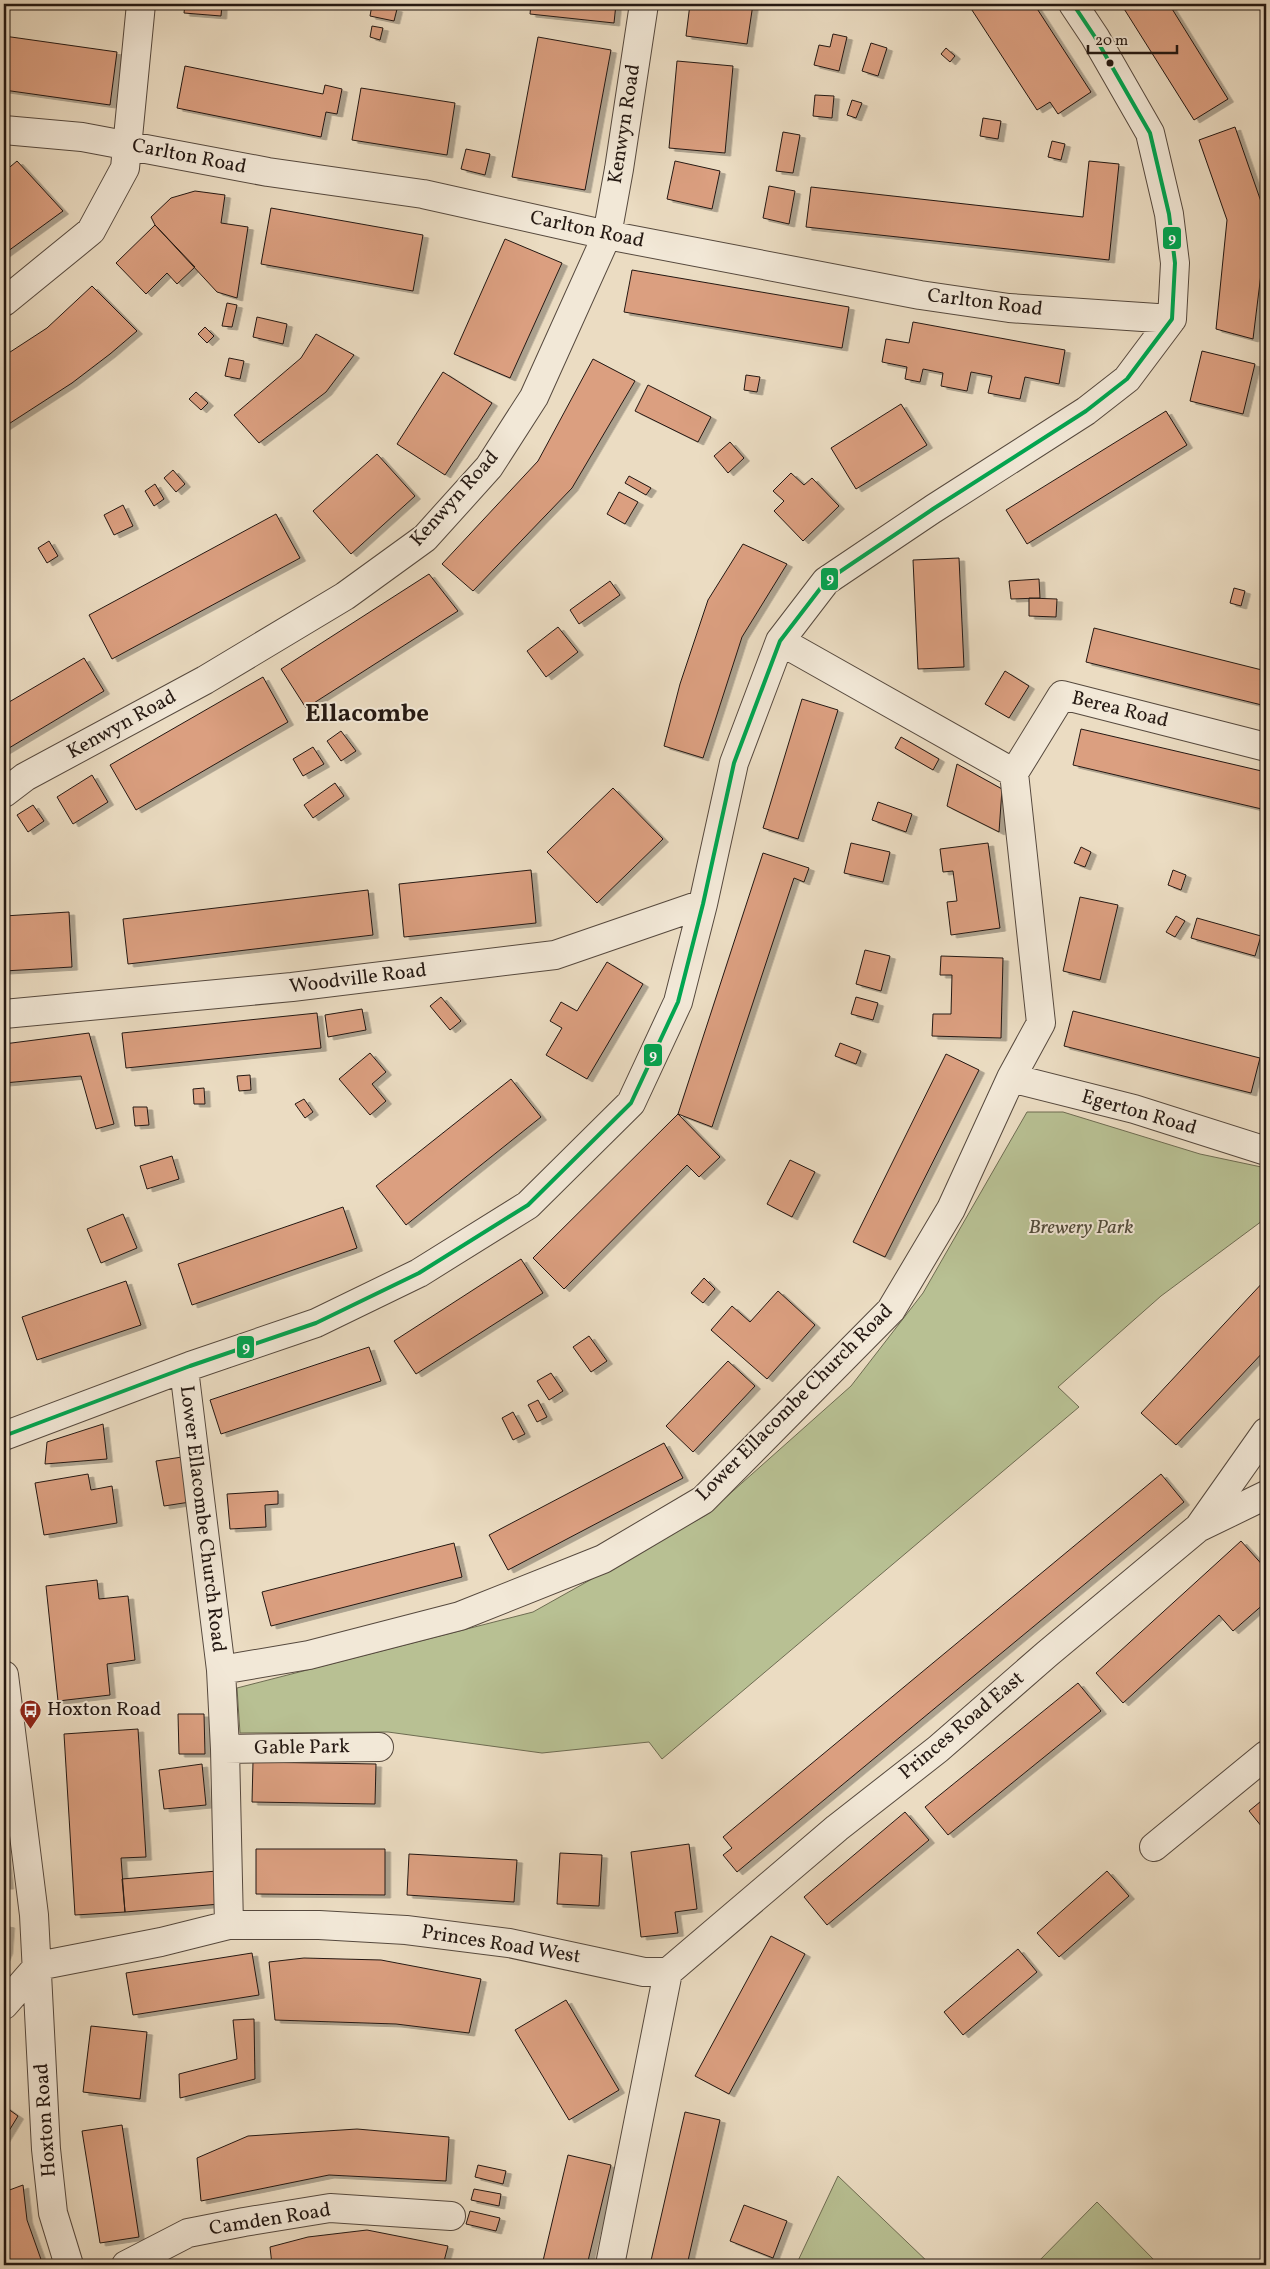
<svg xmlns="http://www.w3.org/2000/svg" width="1270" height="2269" viewBox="0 0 1270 2269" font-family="Vollkorn,serif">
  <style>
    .green { fill: #b8c093; stroke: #6e6c52 }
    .building { fill: #db9f80; stroke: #241812; filter: url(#shadow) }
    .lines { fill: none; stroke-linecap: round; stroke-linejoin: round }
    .minor-casing { stroke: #56493e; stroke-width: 30 }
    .minor { stroke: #f2e8d7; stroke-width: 28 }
    .bus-1-casing { stroke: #f2e8d7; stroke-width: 8 }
    .bus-1 { stroke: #00a651; stroke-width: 4 }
    .bus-dot { fill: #241812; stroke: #f2e8d7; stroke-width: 2 }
    .labels { text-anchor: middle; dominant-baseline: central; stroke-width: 4; stroke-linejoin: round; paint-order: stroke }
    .street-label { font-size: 20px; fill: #241812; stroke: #f2e8d7 }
    .park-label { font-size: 20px; font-style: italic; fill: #504a39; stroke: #f2e8d7 }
    .poi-label { font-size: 20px; fill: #241812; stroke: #f2e8d7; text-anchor: start }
    .district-label { font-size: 25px; font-weight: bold; fill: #241812; stroke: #f2e8d7 }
    .line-badge { stroke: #f2e8d7; stroke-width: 2 }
    .badge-label { font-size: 14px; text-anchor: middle; font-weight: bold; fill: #fff }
  </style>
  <defs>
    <filter id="shadow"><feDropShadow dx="5.5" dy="3" stdDeviation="0" flood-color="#0004"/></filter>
  </defs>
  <rect width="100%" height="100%" fill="#ebdcc2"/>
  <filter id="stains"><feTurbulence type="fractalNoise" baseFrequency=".004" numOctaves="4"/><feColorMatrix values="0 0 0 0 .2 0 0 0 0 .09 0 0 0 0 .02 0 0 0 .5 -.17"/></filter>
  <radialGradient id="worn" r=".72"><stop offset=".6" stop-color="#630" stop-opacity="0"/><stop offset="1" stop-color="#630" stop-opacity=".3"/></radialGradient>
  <path class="green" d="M1027,1112H1063L1200,1154L1266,1168V1218L1161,1296L1058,1387L1079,1407L662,1759L649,1742L542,1753L388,1732L240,1733L237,1688L533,1612L706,1515L851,1386L923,1293Z
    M838,2176L931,2265H796Z
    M1097,2202L1156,2262L1154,2265H1035Z"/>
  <path class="building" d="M185,4H222L221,16L184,13Z
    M531,4H616L614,23L530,14Z
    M690,4H753L747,44L686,36Z
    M968,4H1034L1091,92L1058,114L1050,102L1037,110Z
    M1121,4H1169L1228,99L1194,120Z
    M372,5L397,9L394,21L370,16Z
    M372,26L383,28L380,40L370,37Z
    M833,34L847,37L839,71L814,65L819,45L830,47Z
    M4,36L117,52L110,105L4,90Z
    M538,37L611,50L585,190L512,177Z
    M871,43L887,48L878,76L862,71Z
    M946,48L955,56L950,62L941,54Z
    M677,61L733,66L725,153L669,148Z
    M185,66L323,94L325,85L342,89L337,114L326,112L321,137L177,108Z
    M361,88L455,103L447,155L352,140Z
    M815,95L834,96L832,118L813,116Z
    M852,100L862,103L856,118L847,115Z
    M983,118L1001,121L998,139L980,136Z
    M1235,127L1266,216V233L1253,339L1216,329L1227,220L1199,140Z
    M783,132L800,135L793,173L776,171Z
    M1052,141L1065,144L1061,160L1048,157Z
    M466,149L490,154L485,175L461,169Z
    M17,161L63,211L4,254V172Z
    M675,161L720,171L712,209L667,199Z
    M1089,161L1119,164L1109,260L806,227L811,187L1083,217Z
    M769,186L795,191L789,224L763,218Z
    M195,191L225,195L221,223L248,227L237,298L217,292L155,225L151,217L171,198Z
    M271,208L423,235L413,291L261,264Z
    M155,225L195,267L177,284L167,273L146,294L116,263Z
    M505,239L562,263L510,378L454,354Z
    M632,270L849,307L842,348L624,312Z
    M92,286L137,331L110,354L72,383L4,427V356L47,328Z
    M227,303L237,305L232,327L222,326Z
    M257,317L287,324L283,344L253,337Z
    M913,322L1065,350L1059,384L1025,377L1020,399L988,393L992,376L971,372L967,391L941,386L943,373L923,369L920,382L905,379L907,367L882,362L886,339L909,343Z
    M205,327L214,336L207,343L198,334Z
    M316,334L354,355L326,392L259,443L234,415L301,358Z
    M1202,351L1255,364L1243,414L1190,401Z
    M229,358L244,361L240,379L225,376Z
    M593,359L635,381L572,488L473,591L442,564L538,461Z
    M443,372L492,403L445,475L397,444Z
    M746,375L760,377L757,392L744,390Z
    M648,385L711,417L698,442L635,411Z
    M196,392L208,403L201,410L189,399Z
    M901,404L927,445L856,489L831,448Z
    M1166,411L1187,445L1027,544L1006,510Z
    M730,442L744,458L728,473L714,456Z
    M377,454L415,496L351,554L313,511Z
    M173,470L185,484L176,492L164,478Z
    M791,473L804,485L812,478L839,506L803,541L774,511L784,501L773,491Z
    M629,476L651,488L646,495L625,483Z
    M155,484L164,499L154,506L145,491Z
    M619,492L638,502L625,524L607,514Z
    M123,505L133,526L114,535L104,515Z
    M276,514L300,558L112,659L89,615Z
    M49,541L58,556L47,563L38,548Z
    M743,544L787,564L742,637L703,758L664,746L680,684L708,600Z
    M959,558L964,667L918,669L913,560Z
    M429,574L458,611L306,708L281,669Z
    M1039,579L1040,598L1011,599L1009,581Z
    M610,581L620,595L579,624L570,610Z
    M1234,588L1245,591L1241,606L1230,603Z
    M1029,598L1057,599L1056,617L1029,616Z
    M558,627L578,652L546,677L527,651Z
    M1094,628L1266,671V706L1086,662Z
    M84,658L104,691L4,751V705Z
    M1005,671L1029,686L1009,718L985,704Z
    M263,677L288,722L136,810L110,765Z
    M802,699L838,710L798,839L763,828Z
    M1081,729L1266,772V810L1073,765Z
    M341,731L356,751L341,761L327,741Z
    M901,737L939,759L933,770L895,748Z
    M313,747L324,764L303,776L293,759Z
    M957,764L1002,789L999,832L947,806Z
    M92,775L108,802L73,824L57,797Z
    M335,783L344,796L313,818L304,805Z
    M613,788L663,839L597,903L547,852Z
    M878,802L912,814L906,832L872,820Z
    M33,805L44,821L28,832L17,815Z
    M851,843L890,852L883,882L844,873Z
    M988,843L1000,928L951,935L947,902L957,901L953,871L943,872L940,849Z
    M1081,847L1091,852L1085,867L1074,863Z
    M763,853L809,868L804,882L794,878L712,1127L678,1114Z
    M531,870L536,923L404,937L399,884Z
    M1173,870L1186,875L1181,890L1168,885Z
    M368,890L373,935L128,964L123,919Z
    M1080,897L1118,905L1100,980L1063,971Z
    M69,912L72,967L4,971V916Z
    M1176,916L1185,921L1175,937L1166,932Z
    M1197,918L1261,936L1255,956L1191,938Z
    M865,950L890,956L881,991L856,984Z
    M941,956L1003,958L1001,1038L932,1036L933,1014H951L952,975H940Z
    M607,962L643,984L587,1079L546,1055L562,1028L550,1021L561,1002L577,1011Z
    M441,997L461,1021L450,1030L430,1006Z
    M856,997L878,1003L873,1020L851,1014Z
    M362,1009L366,1030L328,1037L325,1015Z
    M1073,1011L1260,1058L1251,1093L1064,1046Z
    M317,1013L321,1048L126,1068L122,1033Z
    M89,1033L114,1124L96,1129L81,1076L4,1083V1044Z
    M840,1043L861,1051L856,1064L835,1056Z
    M370,1053L386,1072L372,1084L386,1101L370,1115L339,1079Z
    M946,1054L979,1070L885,1257L853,1242Z
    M250,1075L251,1090L239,1091L237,1076Z
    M511,1079L541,1117L406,1225L376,1186Z
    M204,1088L205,1104H194L193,1089Z
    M304,1099L313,1112L305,1118L295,1104Z
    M133,1107H147L149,1125L135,1126Z
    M678,1114L720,1157L699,1177L687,1165L564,1289L533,1258Z
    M172,1156L179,1179L147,1189L140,1166Z
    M790,1160L815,1172L792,1217L767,1204Z
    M343,1207L357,1248L192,1305L178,1264Z
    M123,1214L137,1248L101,1263L87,1229Z
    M521,1259L543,1293L416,1374L394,1341Z
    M704,1278L715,1289L703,1303L691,1293Z
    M1266,1279V1349L1176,1445L1141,1413Z
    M126,1281L141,1325L37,1360L22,1317Z
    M778,1291L815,1325L767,1379L711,1330L732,1306L750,1322Z
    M589,1336L607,1361L591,1372L573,1347Z
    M369,1347L381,1381L221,1434L210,1400Z
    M728,1361L755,1386L693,1452L666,1426Z
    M551,1373L563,1391L549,1400L537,1381Z
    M538,1400L547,1417L537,1422L528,1405Z
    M513,1412L525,1434L513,1440L502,1418Z
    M103,1424L107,1459L45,1464L47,1442Z
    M664,1443L683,1478L508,1570L489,1535Z
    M182,1457L190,1502L164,1506L156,1461Z
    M88,1474L91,1490L112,1486L117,1523L44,1535L35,1483Z
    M1161,1474L1184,1502L737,1872L723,1855L732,1848L723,1837Z
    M278,1491V1504L265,1505L266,1527L230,1529L227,1494Z
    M1241,1541L1266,1569V1602L1233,1631L1219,1615L1123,1703L1096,1673Z
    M454,1543L462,1577L271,1626L262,1592Z
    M97,1580L99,1599L128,1596L135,1660L107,1664L110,1695L58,1701L46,1586Z
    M1078,1683L1101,1711L948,1835L925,1807Z
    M178,1714H204L205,1754H179Z
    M138,1729L146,1857L121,1858L125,1912L75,1915L64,1734Z
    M253,1762L376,1764L375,1804L252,1802Z
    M202,1764L206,1805L164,1809L159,1770Z
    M1266,1797V1832L1249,1811Z
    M905,1812L929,1840L827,1925L804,1897Z
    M689,1844L697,1909L675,1912L678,1933L641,1937L631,1852Z
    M4,1845L8,1886H4Z
    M256,1849H385V1895L256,1894Z
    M560,1853L602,1855L599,1906L557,1904Z
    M409,1854L517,1860L514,1902L407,1895Z
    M217,1871L220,1904L125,1912L122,1879Z
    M1107,1871L1129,1896L1059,1957L1037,1933Z
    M4,1924L9,1925L7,1951L4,1958Z
    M771,1936L805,1954L729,2094L695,2076Z
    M1018,1949L1037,1972L963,2035L944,2012Z
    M252,1953L259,1995L133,2015L126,1973Z
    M304,1958L381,1960L481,1979L469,2033L396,2024L275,2020L269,1962Z
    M566,2000L619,2090L569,2120L515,2030Z
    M254,2019L255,2079L180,2098L179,2074L237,2059L233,2020Z
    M91,2026L147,2032L140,2099L83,2092Z
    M4,2106L18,2116L4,2139Z
    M685,2112L720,2120L687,2265H650Z
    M122,2125L139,2237L100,2243L82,2131Z
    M357,2129L449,2137L446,2181L329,2175L201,2201L197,2158L248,2136Z
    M568,2155L611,2165L587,2265H542Z
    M478,2165L506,2171L503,2184L475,2177Z
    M23,2185L27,2220L43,2265H4V2192Z
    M474,2189L501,2194L499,2206L471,2200Z
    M744,2205L787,2221L773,2258L730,2241Z
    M470,2211L500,2218L496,2231L466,2224Z
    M367,2230L448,2246L443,2265H272L270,2247L308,2237Z"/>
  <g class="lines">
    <defs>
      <path id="minor" d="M4,130L82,137L268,172L423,194L607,235L920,295L1009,308L1172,319
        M4,302L91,231L125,168L141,4
        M1014,773L1062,695L1266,747
        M4,793L25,777L205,680L345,596L425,538L489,467L534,397L607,235L619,169L644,4
        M4,1014L292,987L555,955L703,904
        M1011,1078L1134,1109L1266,1151
        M184,1369L221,1670L309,1655L460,1616L603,1559L703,1500L891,1310L951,1209L1011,1078L1041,1023L1014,773L780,641
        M4,1436L190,1366L316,1323L419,1273L528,1205L631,1103L678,1002L703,904L734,763L780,641L826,581L933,509L1086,411L1127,379L1172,319L1175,263L1169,214L1150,133L1095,37L1073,4
        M1199,1527L1266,1432
        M221,1670L225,1749L229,1925
        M4,1675L34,1915L46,2149L53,2213L69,2265
        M225,1749L379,1747
        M1154,1847L1266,1755
        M38,1966L161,1942L229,1925H319L406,1930L509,1943L644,1972H668L610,2265
        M668,1972L837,1828L938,1749L1047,1654L1198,1528L1266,1495
        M4,2005L38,1966
        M126,2265L188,2233L244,2222L330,2208L451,2216"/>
    </defs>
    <use href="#minor" class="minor-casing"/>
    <use href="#minor" class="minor"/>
    <defs>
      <path id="bus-1" d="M4,1436L190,1366L316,1323L419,1273L528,1205L631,1103L678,1002L703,904L734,763L780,641L826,581L933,509L1086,411L1127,379L1172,319L1175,263L1169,214L1150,133L1095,37L1073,4"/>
    </defs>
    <use href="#bus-1" class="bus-1-casing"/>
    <use href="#bus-1" class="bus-1"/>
  </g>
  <defs>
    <symbol id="bus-pin" viewBox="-11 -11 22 30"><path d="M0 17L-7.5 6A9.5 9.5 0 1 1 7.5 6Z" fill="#8f2418" stroke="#f2e8d7"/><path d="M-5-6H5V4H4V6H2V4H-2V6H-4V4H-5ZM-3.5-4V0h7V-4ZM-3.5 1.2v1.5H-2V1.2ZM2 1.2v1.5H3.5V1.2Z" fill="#fff"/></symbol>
  </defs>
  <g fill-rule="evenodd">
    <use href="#bus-pin" x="18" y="1698" width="25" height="34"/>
  </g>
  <circle class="bus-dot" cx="1110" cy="63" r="4.5"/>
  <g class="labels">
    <g class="street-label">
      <text transform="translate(625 124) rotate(-81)">Kenwyn Road</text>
      <text transform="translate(189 157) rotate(11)">Carlton Road</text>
      <text transform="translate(587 230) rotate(12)">Carlton Road</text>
      <text transform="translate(985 303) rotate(7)">Carlton Road</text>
      <text transform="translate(455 499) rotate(-48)">Kenwyn Road</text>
      <text transform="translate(1120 710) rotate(14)">Berea Road</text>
      <text transform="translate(122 725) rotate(-29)">Kenwyn Road</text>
      <text transform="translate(358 979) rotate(-7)">Woodville Road</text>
      <text transform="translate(1139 1113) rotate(16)">Egerton Road</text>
      <text transform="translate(795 1403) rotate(-45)">Lower Ellacombe Church Road</text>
      <text transform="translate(202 1519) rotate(83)">Lower Ellacombe Church Road</text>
      <text transform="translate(962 1726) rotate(-40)">Princes Road East</text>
      <text transform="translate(302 1748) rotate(-1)">Gable Park</text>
      <text transform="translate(501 1945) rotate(9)">Princes Road West</text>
      <text transform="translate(46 2120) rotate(-94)">Hoxton Road</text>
      <text transform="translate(270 2220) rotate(-9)">Camden Road</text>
    </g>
    <g class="park-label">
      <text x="1081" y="1228">Brewery Park</text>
    </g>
    <g class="poi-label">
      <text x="47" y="1710">Hoxton Road</text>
    </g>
    <g class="district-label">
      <text x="367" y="714">Ellacombe</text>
    </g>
  </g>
  <g class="line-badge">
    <rect x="1162" y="226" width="20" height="24" rx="5" fill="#00a651"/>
    <rect x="820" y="567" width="19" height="24" rx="5" fill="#00a651"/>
    <rect x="643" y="1043" width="20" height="24" rx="5" fill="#00a651"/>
    <rect x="236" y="1335" width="19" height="24" rx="5" fill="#00a651"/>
  </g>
  <g class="badge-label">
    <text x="1172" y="243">9</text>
    <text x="830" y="583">9</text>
    <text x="653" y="1060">9</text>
    <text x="246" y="1352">9</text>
  </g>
  <rect width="1270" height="2269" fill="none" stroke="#ebdcc2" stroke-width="20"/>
  <rect x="5" y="5" width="1260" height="2259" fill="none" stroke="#241812" stroke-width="2.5"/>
  <rect x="10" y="10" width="1250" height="2249" fill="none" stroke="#241812"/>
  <path d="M1088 45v8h89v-8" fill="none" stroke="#241812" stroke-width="2.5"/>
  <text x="1095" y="45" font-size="15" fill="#241812" stroke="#f2e8d7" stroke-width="4" paint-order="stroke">20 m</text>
  <rect width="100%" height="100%" filter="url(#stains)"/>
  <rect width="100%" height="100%" fill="url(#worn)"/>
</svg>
